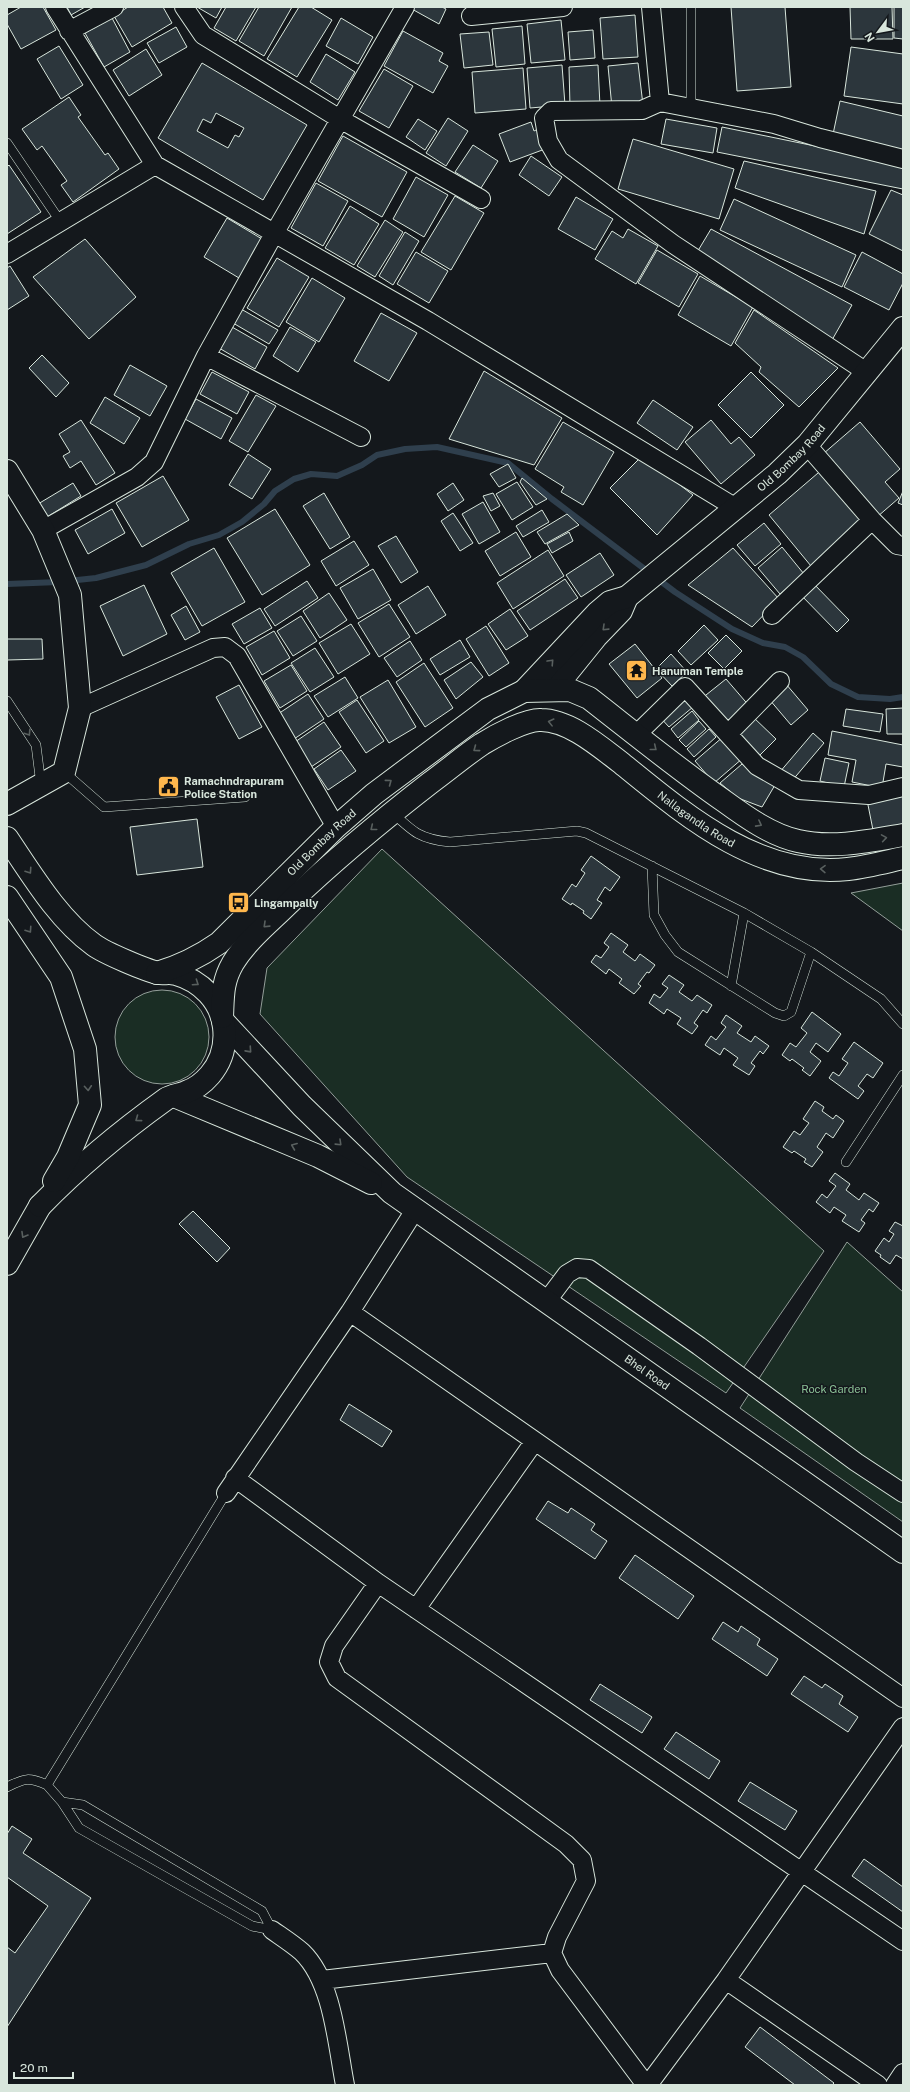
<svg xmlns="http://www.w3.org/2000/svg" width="910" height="2092" viewBox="0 0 910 2092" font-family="'Public Sans',sans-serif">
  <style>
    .green { fill: #1a2d24; stroke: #939e99 }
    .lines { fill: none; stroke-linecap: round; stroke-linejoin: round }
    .stream { stroke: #2f3f4d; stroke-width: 6 }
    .building { fill: #2c363c; stroke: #d8e6dc; fill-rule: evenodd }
    .service-casing { stroke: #d8e6dc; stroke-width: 10 }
    .minor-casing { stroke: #d8e6dc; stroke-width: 20 }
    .tertiary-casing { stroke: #d8e6dc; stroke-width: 24 }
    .secondary-casing { stroke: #d8e6dc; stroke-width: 24 }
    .primary-casing { stroke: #d8e6dc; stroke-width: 24 }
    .service { stroke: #14181c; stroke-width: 9 }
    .minor { stroke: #14181c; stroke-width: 18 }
    .tertiary { stroke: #14181c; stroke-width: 22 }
    .secondary { stroke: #14181c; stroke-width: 22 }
    .primary { stroke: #14181c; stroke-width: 22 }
    .oneway { stroke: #59605f }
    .labels { text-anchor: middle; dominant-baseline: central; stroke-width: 3; stroke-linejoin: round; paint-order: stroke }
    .street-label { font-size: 11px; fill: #d8e6dc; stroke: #14181c }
    .poi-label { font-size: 11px; font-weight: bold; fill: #d8e6dc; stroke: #14181c; text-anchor: start }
    .park-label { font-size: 11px; fill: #8ac095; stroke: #14181c }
  </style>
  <rect width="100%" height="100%" fill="#14181c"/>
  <path class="green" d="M382,849L824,1251L726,1393L407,1177L260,1014L267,968Z
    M903,883V931L851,893Z
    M115 1037a47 47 0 1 1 94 0a47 47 0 1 1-94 0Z
    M847,1242L903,1292V1522L740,1408Z"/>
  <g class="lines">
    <path class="stream" d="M68,581L96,578L146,565L189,544L219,535L242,522L264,504L275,491L294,479L311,474L337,476L362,465L377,455L405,449L437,447L508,463L552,499L675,592L732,629L763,643L785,647L803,657L831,684L858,697L890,699L903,697
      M7,584L59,582"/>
  </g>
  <path class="building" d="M21,7H43L56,30L21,49L7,24V15Z
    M67,7H85L71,15Z
    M128,7H163L172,23L132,47L114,16Z
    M197,7H222L216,18Z
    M226,7H256L236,41L214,28Z
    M259,7H292L264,56L239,41Z
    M299,7H311L332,20L297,77L267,59Z
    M411,7H442L446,9L439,24L410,8Z
    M731,7H785L791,87L737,91Z
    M850,7H892L893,39H851Z
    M894,7H903V39L894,38Z
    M635,15L638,57L603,59L600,18Z
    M112,18L130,52L104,67L85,33Z
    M341,18L373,37L358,64L326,46Z
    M561,20L565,60L531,63L527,24Z
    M522,26L525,64L496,67L492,29Z
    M176,27L187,47L159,63L147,43Z
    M593,30L595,58L570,60L568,32Z
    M403,31L443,53L439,61L448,66L433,93L384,66Z
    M489,32L493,65L464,68L460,34Z
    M59,46L83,85L61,99L37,59Z
    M851,47L903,54V104L844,96Z
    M146,49L162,75L129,96L113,70Z
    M326,54L355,72L338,100L310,82Z
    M202,63L307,125L263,200L158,138ZM216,113L244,128L239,137L235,135L228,148L197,131L203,119L211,123Z
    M638,63L643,105L612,108L608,66Z
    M562,65L565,105L530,108L527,68Z
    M598,65L600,106L570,107L569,67Z
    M523,68L526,109L475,113L472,72Z
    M384,69L413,86L389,128L359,111Z
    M69,97L81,115L78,117L105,155L108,153L119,169L73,202L61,185L67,181L42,146L37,150L22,129Z
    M840,101L903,116V155L832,139Z
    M448,118L468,131L446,166L426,153Z
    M418,119L437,131L425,150L406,137Z
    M666,119L717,128L713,153L661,144Z
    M531,122L534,131L538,129L545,149L510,162L499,134Z
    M722,127L903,164V189L717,152Z
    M343,136L407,172L382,217L318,181Z
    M633,139L734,169L719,219L618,189Z
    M473,145L498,161L481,188L455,172Z
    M531,156L562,177L549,196L519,175Z
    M744,161L876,191L864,234L735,188Z
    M9,165L41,212L7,234V167Z
    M416,177L448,195L424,237L393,219Z
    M316,183L348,201L323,246L291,228Z
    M891,190L903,195V251L869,234Z
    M455,196L484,213L451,270L421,252Z
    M576,197L613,219L595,250L558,229Z
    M734,199L856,255L842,287L720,230Z
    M350,206L379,224L354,265L325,248Z
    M227,218L262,239L239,278L204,257Z
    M385,220L403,232L375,277L357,266Z
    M628,229L658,246L636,284L595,259L612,231L623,238Z
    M711,229L852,305L832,340L696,254Z
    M405,232L419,241L393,285L379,276Z
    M85,239L136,297L89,339L33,277Z
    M657,250L698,274L679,307L638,283Z
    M416,252L448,271L429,303L397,284Z
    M862,252L903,274V283L889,310L844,287Z
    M277,258L309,277L279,327L247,308Z
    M10,266L29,296L7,310V268Z
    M700,276L753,307L731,346L678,315Z
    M312,278L345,298L319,342L286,322Z
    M241,309L278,330L269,344L233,323Z
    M754,310L838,368L799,407L759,372L761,367L735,343Z
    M381,313L417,333L389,381L354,361Z
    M232,327L267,347L255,369L219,348Z
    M290,327L316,342L298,372L273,356Z
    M42,355L69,383L56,397L29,368Z
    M130,365L167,386L150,416L114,395Z
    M484,371L562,418L534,465L449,439Z
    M212,372L249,392L237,414L200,394Z
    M751,372L784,405L751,438L718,405Z
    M256,395L276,406L248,452L229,441Z
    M105,397L140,418L124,444L90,423Z
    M196,399L232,418L221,439L185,419Z
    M653,400L693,427L677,450L637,423Z
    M81,420L115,473L96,485L81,461L70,468L63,456L70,452L59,434Z
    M711,420L731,444L739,437L755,455L721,484L685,442Z
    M563,422L614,452L583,505L561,492L564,487L535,469Z
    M860,422L900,469L885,482L899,498L877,517L823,454Z
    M248,454L271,469L252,499L229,485Z
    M642,456L693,495L657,535L610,488Z
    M508,464L516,478L499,487L490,474Z
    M825,467L863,523L811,566L769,515Z
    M163,476L189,520L142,547L116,503Z
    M522,478L547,499L536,505L520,482Z
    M517,482L533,507L512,520L496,494Z
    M73,483L81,496L47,517L38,504Z
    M453,483L464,500L448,511L437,494Z
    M903,491V505L898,503Z
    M324,493L350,537L330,549L303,506Z
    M493,493L500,506L491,511L483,496Z
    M483,502L500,532L479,544L462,514Z
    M112,509L125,533L88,554L75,530Z
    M275,509L310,565L262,595L227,538Z
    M542,510L549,522L523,537L516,526Z
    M453,513L473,543L460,551L441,521Z
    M567,514L579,525L545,544L537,532Z
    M764,523L781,544L755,566L737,545Z
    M516,532L531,557L500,576L485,551Z
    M569,532L573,541L552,553L547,544Z
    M396,536L418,572L401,583L378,546Z
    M354,541L369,565L336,586L321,561Z
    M782,547L804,574L780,594L758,568Z
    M214,548L245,602L202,626L171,573Z
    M733,548L779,599L752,627L688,585Z
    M548,550L564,576L513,609L497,583Z
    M600,553L614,575L581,597L566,575Z
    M373,569L391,600L358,619L340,588Z
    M565,579L578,598L530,630L517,611Z
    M307,581L318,598L275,626L264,609Z
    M811,581L849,620L837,632L799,593Z
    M144,585L167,634L123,656L100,606Z
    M428,586L446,615L416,634L398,605Z
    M329,593L347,620L320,638L303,611Z
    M389,604L410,637L379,657L358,623Z
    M186,606L200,632L185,640L171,615Z
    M260,608L272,628L244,644L232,624Z
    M510,609L528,636L506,650L488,624Z
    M301,616L317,641L293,656L277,631Z
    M351,624L370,654L338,674L319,643Z
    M704,625L718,640L691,665L678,651Z
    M486,626L509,663L489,676L466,639Z
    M274,631L290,658L262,675L246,647Z
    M726,635L742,651L724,669L708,653Z
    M7,639H42L43,659L7,660Z
    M460,640L470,657L440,675L430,659Z
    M410,641L422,660L397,677L384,658Z
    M635,644L662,678L637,698L609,664Z
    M315,648L334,677L310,692L291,663Z
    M671,654L687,672L672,686L656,669Z
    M471,662L483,677L456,699L444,680Z
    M424,663L453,708L425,727L396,682Z
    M291,665L307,691L280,708L264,681Z
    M345,677L358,698L328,717L314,696Z
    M726,679L751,708L727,729L701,699Z
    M388,680L416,727L389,743L360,697Z
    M786,684L808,710L791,725L769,699Z
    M239,685L262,727L239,739L216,697Z
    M308,694L324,719L294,739L278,714Z
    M682,694L693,707L669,727L658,715Z
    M357,700L384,741L366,753L339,712Z
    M903,708V734H887L886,709Z
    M846,709L883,714L880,732L843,726Z
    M692,711L699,720L678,738L671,729Z
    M752,716L776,739L757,758L733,734Z
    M699,721L706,729L686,747L679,740Z
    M324,722L341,747L311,767L295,742Z
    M709,729L716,737L694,757L687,749Z
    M832,731L903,745V767L886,764L882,788L852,782L856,760L828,755Z
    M813,733L824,743L791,782L779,773Z
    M724,736L743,758L714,783L695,761Z
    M341,750L356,771L328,790L314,769Z
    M825,758L849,763L844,787L820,781Z
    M742,764L775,785L762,807L738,798L720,783Z
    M903,794V825L873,830L867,800Z
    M197,819L203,867L137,875L130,827Z
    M591,856L620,877L610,891L605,887L597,900L602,903L591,919L583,913L584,911L572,903L571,905L562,899L572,884L576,887L585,873L581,870Z
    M611,933L628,945L623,952L635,961L640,954L655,965L649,973L647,972L638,984L641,986L634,994L619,983L622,979L609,969L606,974L591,962L596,955L601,958L609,947L604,943Z
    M669,975L684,985L679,992L692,1001L697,995L712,1005L707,1013L703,1010L694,1023L698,1026L692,1034L677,1024L681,1018L667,1009L664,1014L649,1003L654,994L660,998L668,988L662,984Z
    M812,1012L841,1034L828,1052L816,1043L810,1052L821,1061L810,1076L802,1070L804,1068L792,1059L790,1061L782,1055L790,1043L796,1047L807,1033L801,1028Z
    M726,1015L742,1026L737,1033L751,1042L755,1036L769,1046L763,1054L760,1051L751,1063L755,1066L749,1075L733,1065L738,1058L724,1048L720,1055L705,1045L711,1036L716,1040L726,1027L721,1023Z
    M854,1042L883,1063L873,1078L867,1074L858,1086L864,1091L858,1099L829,1078L833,1072L839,1076L848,1063L842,1059Z
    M815,1101L824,1107L822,1111L833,1119L836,1115L844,1121L833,1138L826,1133L817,1147L823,1152L812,1167L804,1162L806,1159L794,1151L792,1153L783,1147L794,1131L800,1135L809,1123L803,1119Z
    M835,1173L850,1184L846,1190L859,1200L864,1193L879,1203L873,1212L869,1209L861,1220L865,1223L859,1232L842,1221L846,1215L834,1207L830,1213L816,1202L822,1194L827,1198L836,1186L829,1181Z
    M193,1211L230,1248L217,1262L179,1224Z
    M895,1222L903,1226V1259L896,1255L890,1264L880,1257L881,1255L875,1251L884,1238L889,1242L894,1234L889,1231Z
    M349,1404L392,1431L382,1447L340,1420Z
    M548,1501L568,1513L571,1508L595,1524L591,1530L607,1541L595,1559L536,1519Z
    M635,1555L694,1596L678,1619L619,1578Z
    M723,1622L738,1632L741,1626L760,1639L757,1645L778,1659L767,1676L712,1639Z
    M804,1676L822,1688L825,1684L843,1696L839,1704L858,1717L848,1732L791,1694Z
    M600,1684L652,1717L642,1733L590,1700Z
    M676,1732L720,1761L709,1779L664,1749Z
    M750,1782L797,1811L785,1830L738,1801Z
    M12,1826L32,1839L23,1853L91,1898L7,2027V1947L15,1953L48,1906L7,1877V1834Z
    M864,1859L903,1887V1912L852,1876Z
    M760,2027L834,2083L832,2085H795L745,2047Z"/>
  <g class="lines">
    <defs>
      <path id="service" d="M691,108V7
        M7,143L60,221
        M7,701L36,745L41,785
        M64,772L104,807L245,797
        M392,812C413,832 420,839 450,842L577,831L586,833L744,913L811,952L881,999L903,1024
        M652,866L654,915L665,935L678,952L775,1013L784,1016L791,1012L811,952
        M731,986L744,913
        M846,1162L903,1075
        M226,1493L47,1785L62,1802L83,1805L262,1911L272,1930
        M7,1787C25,1778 29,1777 47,1785
        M62,1802L79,1828L252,1926L272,1930"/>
      <path id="minor" d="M184,7L203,35L340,119L481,199
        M651,7L660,102L642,110L551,111L544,118L548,141L559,160L673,244L868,373
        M471,16L563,7
        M69,31L114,7
        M660,102L774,124L820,138L903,159
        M155,165L428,321L736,508
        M7,254L155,165L55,7
        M206,356L361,437
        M807,445L872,520L897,545L903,546
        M43,530L137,477L154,462L206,356L275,232L405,7
        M772,615L872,520
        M80,708L213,648L225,647L237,656L336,827
        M637,734L685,687L757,766L799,790L869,795L903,787
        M728,734L780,681
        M546,1302L567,1274L577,1268L589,1269L699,1346L856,1462L903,1493
        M350,1312L415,1210
        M235,1478L378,1583L903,1941
        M226,1493L350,1312L903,1698
        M378,1583L334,1646L329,1662L337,1678L566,1844L582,1860L586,1881L557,1937L552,1953L560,1970L646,2085
        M416,1609L534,1442
        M272,1930C282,1937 293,1944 302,1952C333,1982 337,2044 345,2085
        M322,1980L552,1953
        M726,1980L878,2085
        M648,2085L726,1980L903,1727
        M895,2085L903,2073"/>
      <g id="tertiary">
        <path d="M7,471L43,530L70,595L80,708L64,772L7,804"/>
        <path id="s1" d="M223,1021L302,1106L392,1193L903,1552"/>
        <path d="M174,1096L318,1156L371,1183"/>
        <path d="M7,1264L40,1206"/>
      </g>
      <g id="secondary">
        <path d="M554,689L596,637L621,611L627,597"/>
        <path id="s2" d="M524,691L597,613L610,602L627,597L777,474L807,445L903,328"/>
      </g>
      <g id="primary">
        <path d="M7,838C32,875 58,919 94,945C105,953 145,970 158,973C164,974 170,972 176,974C201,981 221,1001 224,1027C226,1044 222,1061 210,1075C204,1082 195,1089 186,1092C180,1095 172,1095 166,1099C120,1132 80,1165 40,1206"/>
        <path d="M7,897L61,977L85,1049L90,1105L68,1157L54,1181"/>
        <path id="s3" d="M157,973C181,966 199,957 219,943L336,827L374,794L488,709L524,691L570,690L589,698C634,733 678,769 724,801C746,817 771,835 798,841C832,849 869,841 903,835"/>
        <path id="s4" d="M222,1017C223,996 222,982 233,963C247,940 270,922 289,903C334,860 381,821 430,783C448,770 464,756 482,744C495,736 526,719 541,720C569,720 599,746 620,762C684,814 759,879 848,869C866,867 885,862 903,858"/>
      </g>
    </defs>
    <use href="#service" class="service-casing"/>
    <use href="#minor" class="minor-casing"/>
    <use href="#tertiary" class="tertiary-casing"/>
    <use href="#secondary" class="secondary-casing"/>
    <use href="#primary" class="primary-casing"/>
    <use href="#service" class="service"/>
    <use href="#minor" class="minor"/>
    <use href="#tertiary" class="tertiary"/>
    <use href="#secondary" class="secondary"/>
    <use href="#primary" class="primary"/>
  </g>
  <defs><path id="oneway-chevron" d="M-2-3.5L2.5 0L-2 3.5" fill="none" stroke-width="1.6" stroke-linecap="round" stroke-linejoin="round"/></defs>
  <g class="oneway">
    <use href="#oneway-chevron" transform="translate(605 628) rotate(136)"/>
    <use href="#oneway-chevron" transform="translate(551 662) rotate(-47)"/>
    <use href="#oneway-chevron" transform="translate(551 722) rotate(-166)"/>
    <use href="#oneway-chevron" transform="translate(28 733) rotate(57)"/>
    <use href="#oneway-chevron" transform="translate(654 748) rotate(39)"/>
    <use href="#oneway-chevron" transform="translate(476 749) rotate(143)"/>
    <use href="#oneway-chevron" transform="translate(389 782) rotate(-37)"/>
    <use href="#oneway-chevron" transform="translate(759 824) rotate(28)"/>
    <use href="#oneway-chevron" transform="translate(373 828) rotate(141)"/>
    <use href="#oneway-chevron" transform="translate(884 838) rotate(-9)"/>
    <use href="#oneway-chevron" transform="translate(823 869) rotate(-179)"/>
    <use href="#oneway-chevron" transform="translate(29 871) rotate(56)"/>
    <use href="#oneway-chevron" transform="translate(266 925) rotate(136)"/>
    <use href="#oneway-chevron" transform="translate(29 930) rotate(56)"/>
    <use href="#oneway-chevron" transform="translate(196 983) rotate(34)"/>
    <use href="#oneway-chevron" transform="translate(249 1050) rotate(48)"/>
    <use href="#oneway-chevron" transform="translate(88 1088) rotate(86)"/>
    <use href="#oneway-chevron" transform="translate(138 1119) rotate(144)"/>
    <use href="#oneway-chevron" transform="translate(339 1143) rotate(44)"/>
    <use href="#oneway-chevron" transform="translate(294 1146) rotate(-158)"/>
    <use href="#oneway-chevron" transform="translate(24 1235) rotate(120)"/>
  </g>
  <defs>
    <symbol id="temple-square" viewBox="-11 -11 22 22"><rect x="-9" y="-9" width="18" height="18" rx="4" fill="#ffb74d" stroke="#14181c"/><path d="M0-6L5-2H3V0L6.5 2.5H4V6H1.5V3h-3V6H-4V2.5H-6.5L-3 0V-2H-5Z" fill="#111"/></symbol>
    <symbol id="civic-square" viewBox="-11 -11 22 22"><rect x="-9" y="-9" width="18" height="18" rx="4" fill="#ffb74d" stroke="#14181c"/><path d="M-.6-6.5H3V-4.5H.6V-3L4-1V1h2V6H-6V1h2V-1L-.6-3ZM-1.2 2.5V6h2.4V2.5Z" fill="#111"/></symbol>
    <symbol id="bus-square" viewBox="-11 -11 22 22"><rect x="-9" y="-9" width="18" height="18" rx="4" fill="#ffb74d" stroke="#14181c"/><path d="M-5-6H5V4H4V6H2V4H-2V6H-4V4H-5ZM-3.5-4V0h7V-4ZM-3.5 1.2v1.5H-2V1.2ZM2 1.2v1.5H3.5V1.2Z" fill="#111"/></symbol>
  </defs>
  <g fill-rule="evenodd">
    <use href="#temple-square" x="624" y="658" width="25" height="25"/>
    <use href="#civic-square" x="156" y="774" width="25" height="25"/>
    <use href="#bus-square" x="226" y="890" width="25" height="25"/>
  </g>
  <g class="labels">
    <g class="street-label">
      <text stroke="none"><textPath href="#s2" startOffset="357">Old Bombay Road</textPath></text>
      <text stroke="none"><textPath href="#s4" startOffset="639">Nallagandla Road</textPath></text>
      <text stroke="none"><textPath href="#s3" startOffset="213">Old Bombay Road</textPath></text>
      <text stroke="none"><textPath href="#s1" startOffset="553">Bhel Road</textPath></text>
    </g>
    <g class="poi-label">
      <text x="652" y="671">Hanuman Temple</text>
      <text x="184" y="781">Ramachndrapuram<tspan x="184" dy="13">Police Station</tspan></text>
      <text x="254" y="903">Lingampally</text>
    </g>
    <g class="park-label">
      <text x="834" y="1389">Rock Garden</text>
    </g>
  </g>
  <rect width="910" height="2092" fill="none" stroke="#d8e6dc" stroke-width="16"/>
  <g transform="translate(878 32) rotate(238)" stroke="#14181c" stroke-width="3" paint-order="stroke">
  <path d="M0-3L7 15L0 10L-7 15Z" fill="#d8e6dc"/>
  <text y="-6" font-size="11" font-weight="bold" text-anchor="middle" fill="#d8e6dc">N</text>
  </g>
  <path d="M14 2072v6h59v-6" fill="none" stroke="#d8e6dc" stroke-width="2"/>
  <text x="20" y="2072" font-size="12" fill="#d8e6dc" stroke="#14181c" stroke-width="3" paint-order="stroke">20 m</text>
</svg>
